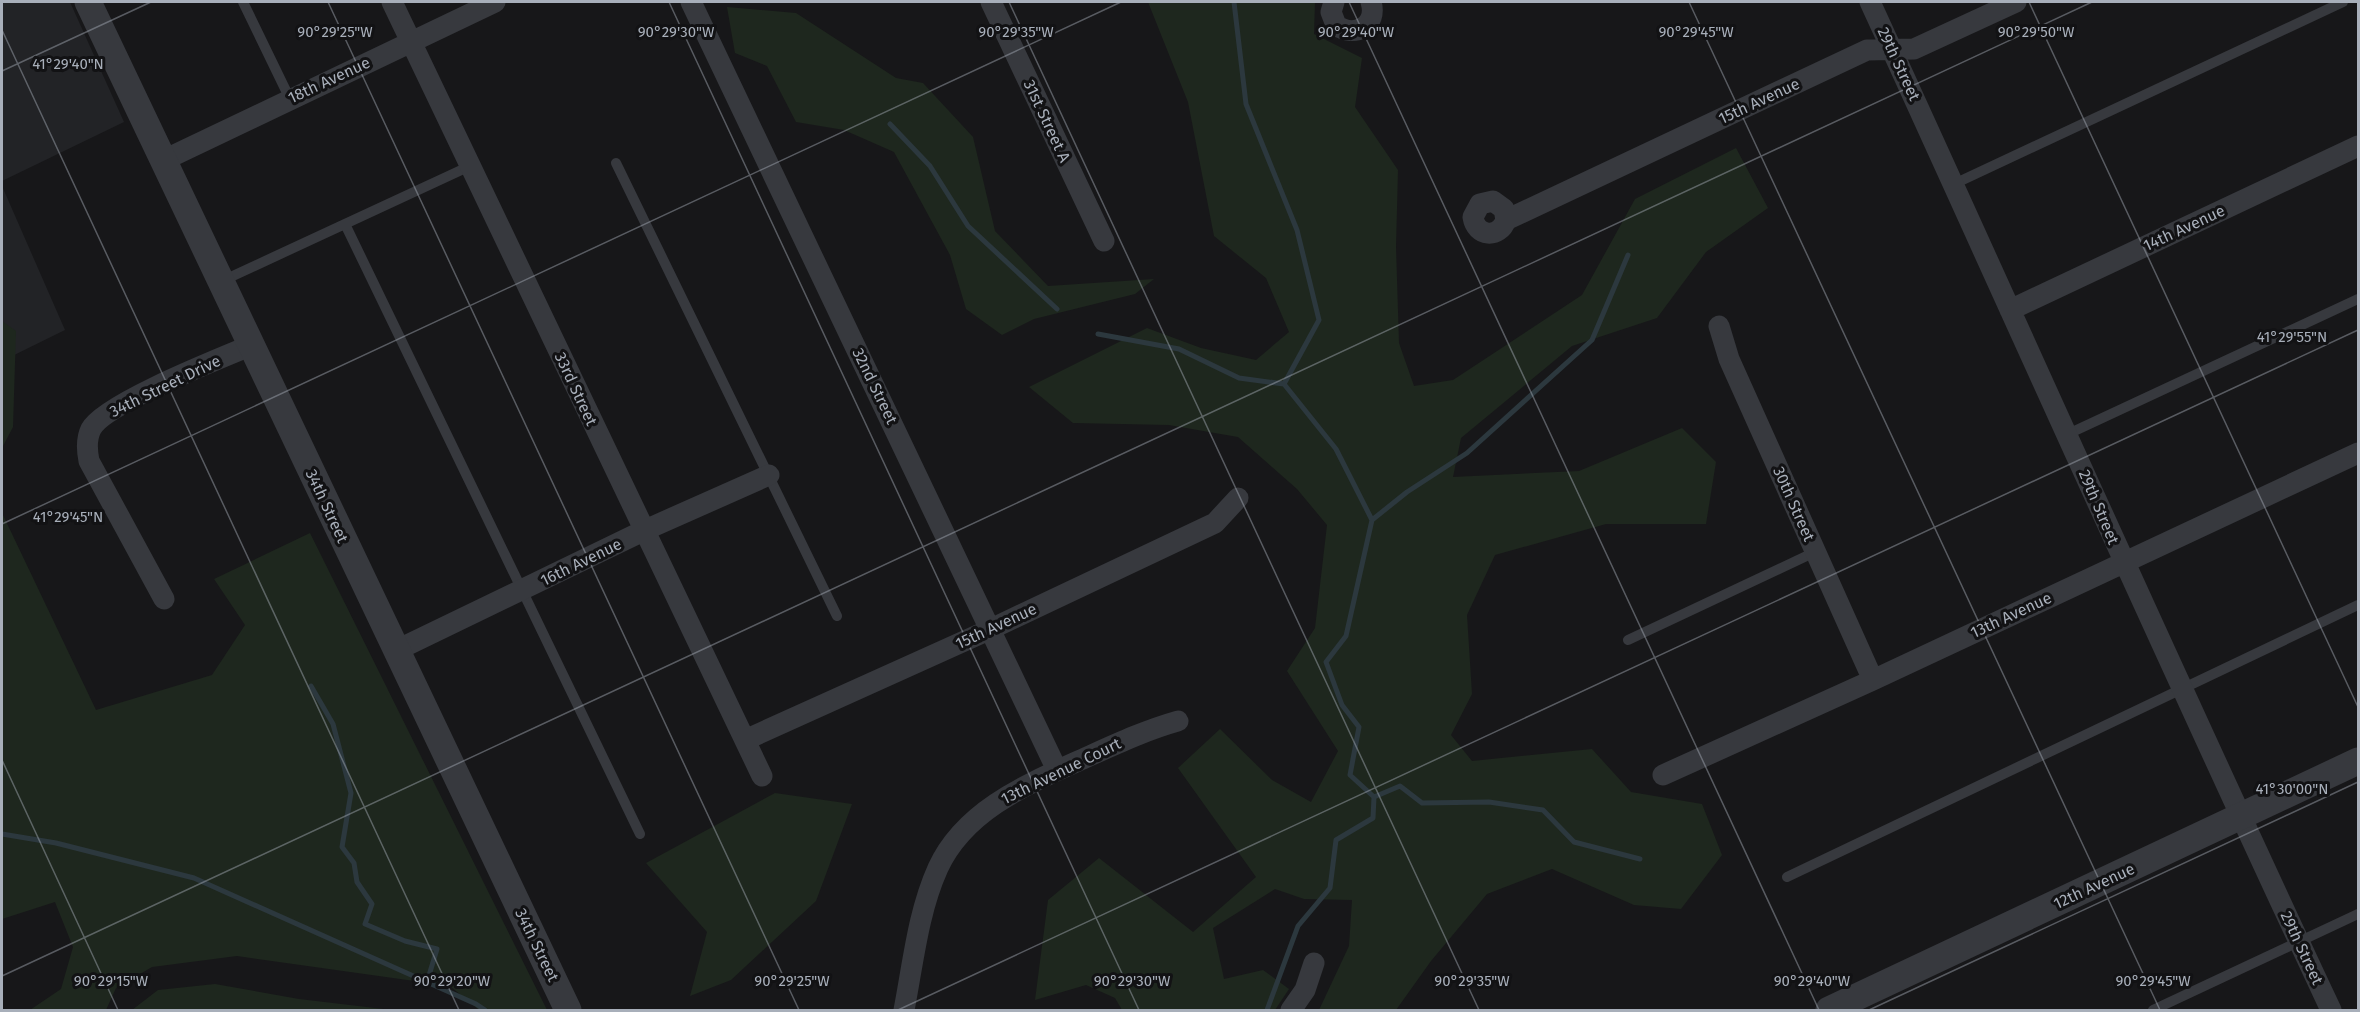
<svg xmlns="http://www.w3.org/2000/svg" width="2360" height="1012" viewBox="0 0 2360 1012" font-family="'Fira Sans',sans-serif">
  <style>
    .built { fill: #222326 }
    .green { fill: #1e271e }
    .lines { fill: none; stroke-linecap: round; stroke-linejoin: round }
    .stream { stroke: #2c383e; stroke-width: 5 }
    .service { stroke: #37393e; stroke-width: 10 }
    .minor { stroke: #37393e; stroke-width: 21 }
    .tertiary { stroke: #37393e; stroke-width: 27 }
    .ticks { fill: none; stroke: #a8afba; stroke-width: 1.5; stroke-opacity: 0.45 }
    .labels { text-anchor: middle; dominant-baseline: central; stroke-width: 6; stroke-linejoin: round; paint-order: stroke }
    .street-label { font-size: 16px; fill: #a8afba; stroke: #121214 }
    .ticks-label { font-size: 15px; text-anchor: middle; fill: #a8afba; stroke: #121214; stroke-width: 6; stroke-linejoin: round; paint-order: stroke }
  </style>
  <rect width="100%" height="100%" fill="#171719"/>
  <path class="built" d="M2,2H70L124,122L2,181Z
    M2,186L65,330L2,361Z"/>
  <path class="green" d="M1148,2H1315L1314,34L1362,58L1355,107L1398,170L1396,247L1399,343L1414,386L1453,380L1582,295L1635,199L1736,148L1768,208L1706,252L1657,318L1572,346L1461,438L1453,477L1579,471L1682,428L1716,462L1706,524H1606L1495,555L1467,615L1472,694L1451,735L1472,761L1592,749L1631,792L1702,804L1722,855L1681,909L1634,905L1552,869L1487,894L1431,961L1396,1010H1319L1349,946L1352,900L1304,899L1275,889L1213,928L1224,979L1263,970L1289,989L1275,1010H1122L1115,998L1086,985L1035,1000L1048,900L1099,858L1193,932L1256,877L1178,768L1220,729L1272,780L1311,802L1338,751L1287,671L1315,628L1327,525L1297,489L1238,437L1169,425L1073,423L1029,387L1147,328L1201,348L1256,360L1289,332L1266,278L1214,236L1188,102Z
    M727,7L796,13L896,78L923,83L973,137L995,231L1048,286L1154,279L1135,294L1034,319L1002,335L966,309L950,255L894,152L844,130L796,122L767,66L735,53Z
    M2,321L16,331L13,427L2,448Z
    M2,513L96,710L212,675L245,625L214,579L310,533L547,1010H479L450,986L237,956L152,967L116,988L106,1010H30L61,989L73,947L55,902L2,919Z
    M775,793L852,804L816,901L731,980L690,996L707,932L646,863Z
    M215,984L299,999L392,1010H132L158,990Z"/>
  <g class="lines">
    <path class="stream" d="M1234,2L1246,104L1297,230L1319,320L1284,384L1336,449L1372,520L1346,636L1326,662L1342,705L1359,727L1350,775L1374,797L1373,818L1336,840L1330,888L1298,926L1267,1010
      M890,124L930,166L968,226L1057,309
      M1098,334L1179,349L1239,378L1284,384
      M1372,520L1407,492L1467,453L1592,340L1628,255
      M311,686L333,724L351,793L342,847L354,863L357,882L372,904L365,924L405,941L437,949L427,982
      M1374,797L1400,786L1422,803L1489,802L1543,810L1574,842L1640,859
      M2,834L56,843L194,878L476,1004L485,1010"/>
    <path class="service" d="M243,2L290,99
      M616,163L837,616
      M1954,184L2343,2
      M345,224L640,834
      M222,281L470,166
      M2068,434L2358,299
      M1628,640L1815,552
      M1787,877L2358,605
      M2153,1010L2358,914"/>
    <path class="minor" d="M392,2L762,776
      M691,2L1057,770
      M991,2L1104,241
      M1334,2L1331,12L1336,25C1355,39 1378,25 1371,2
      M1870,2C2024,338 2174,676 2331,1010
      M164,160L495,2
      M1506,220L1504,209L1493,201L1480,204L1473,217C1476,237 1499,239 1506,220L1867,50L1914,49L2016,2
      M2010,310L2358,146
      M1719,326L1729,359L1873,680
      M164,599L89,461C87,451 86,439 91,429C104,404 221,358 252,345
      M395,651L643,531L769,475
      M745,740L991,629L1215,523L1238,498
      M1663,775L1873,680L2358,453
      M904,1010C913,964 918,912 938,868C965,809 1030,783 1085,758C1116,744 1146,730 1178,721
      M1291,1010L1305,990L1314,963"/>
    <path class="tertiary" d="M88,2L568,1010
      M1829,1010L2358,761"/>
  </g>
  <path class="ticks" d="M328,2L799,1010M669,2L1139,1010M1009,2L1479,1010M1349,2L1819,1010M1689,2L2160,1010M2029,2L2358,707M2,30L459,1010M2,71L151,2M2,524L1121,2M2,760L118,1010M2,976L2092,2M898,1010L2358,330M1869,1010L2358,782"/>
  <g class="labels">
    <g class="street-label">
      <text transform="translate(1899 64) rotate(65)">29th Street</text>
      <text transform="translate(329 80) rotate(-25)">18th Avenue</text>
      <text transform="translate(1759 101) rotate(-25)">15th Avenue</text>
      <text transform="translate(1047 121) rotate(65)">31st Street A</text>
      <text transform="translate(2184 228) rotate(-25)">14th Avenue</text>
      <text transform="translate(165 386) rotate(-26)">34th Street Drive</text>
      <text transform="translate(875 386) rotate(64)">32nd Street</text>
      <text transform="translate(576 389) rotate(65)">33rd Street</text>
      <text transform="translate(1794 504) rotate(66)">30th Street</text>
      <text transform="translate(327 506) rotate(65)">34th Street</text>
      <text transform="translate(2099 507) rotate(67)">29th Street</text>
      <text transform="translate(581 562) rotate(-26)">16th Avenue</text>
      <text transform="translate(2011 615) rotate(-25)">13th Avenue</text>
      <text transform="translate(996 626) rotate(-25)">15th Avenue</text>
      <text transform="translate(1061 771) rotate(-26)">13th Avenue Court</text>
      <text transform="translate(2094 886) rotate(-25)">12th Avenue</text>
      <text transform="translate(537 945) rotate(64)">34th Street</text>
      <text transform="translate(2302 948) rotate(65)">29th Street</text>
    </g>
  </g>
  <g class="ticks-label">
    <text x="335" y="37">90°29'25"W</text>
    <text x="676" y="37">90°29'30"W</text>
    <text x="1016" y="37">90°29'35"W</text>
    <text x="1356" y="37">90°29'40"W</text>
    <text x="1696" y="37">90°29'45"W</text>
    <text x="2036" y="37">90°29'50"W</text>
    <text x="68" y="69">41°29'40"N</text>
    <text x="2292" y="342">41°29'55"N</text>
    <text x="68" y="522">41°29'45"N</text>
    <text x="2292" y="794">41°30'00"N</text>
    <text x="111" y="986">90°29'15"W</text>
    <text x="452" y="986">90°29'20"W</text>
    <text x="792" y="986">90°29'25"W</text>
    <text x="1132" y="986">90°29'30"W</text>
    <text x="1472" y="986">90°29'35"W</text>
    <text x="1812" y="986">90°29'40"W</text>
    <text x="2153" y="986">90°29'45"W</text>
  </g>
  <rect width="2360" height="1012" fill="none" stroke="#a8afba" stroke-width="6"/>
</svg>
